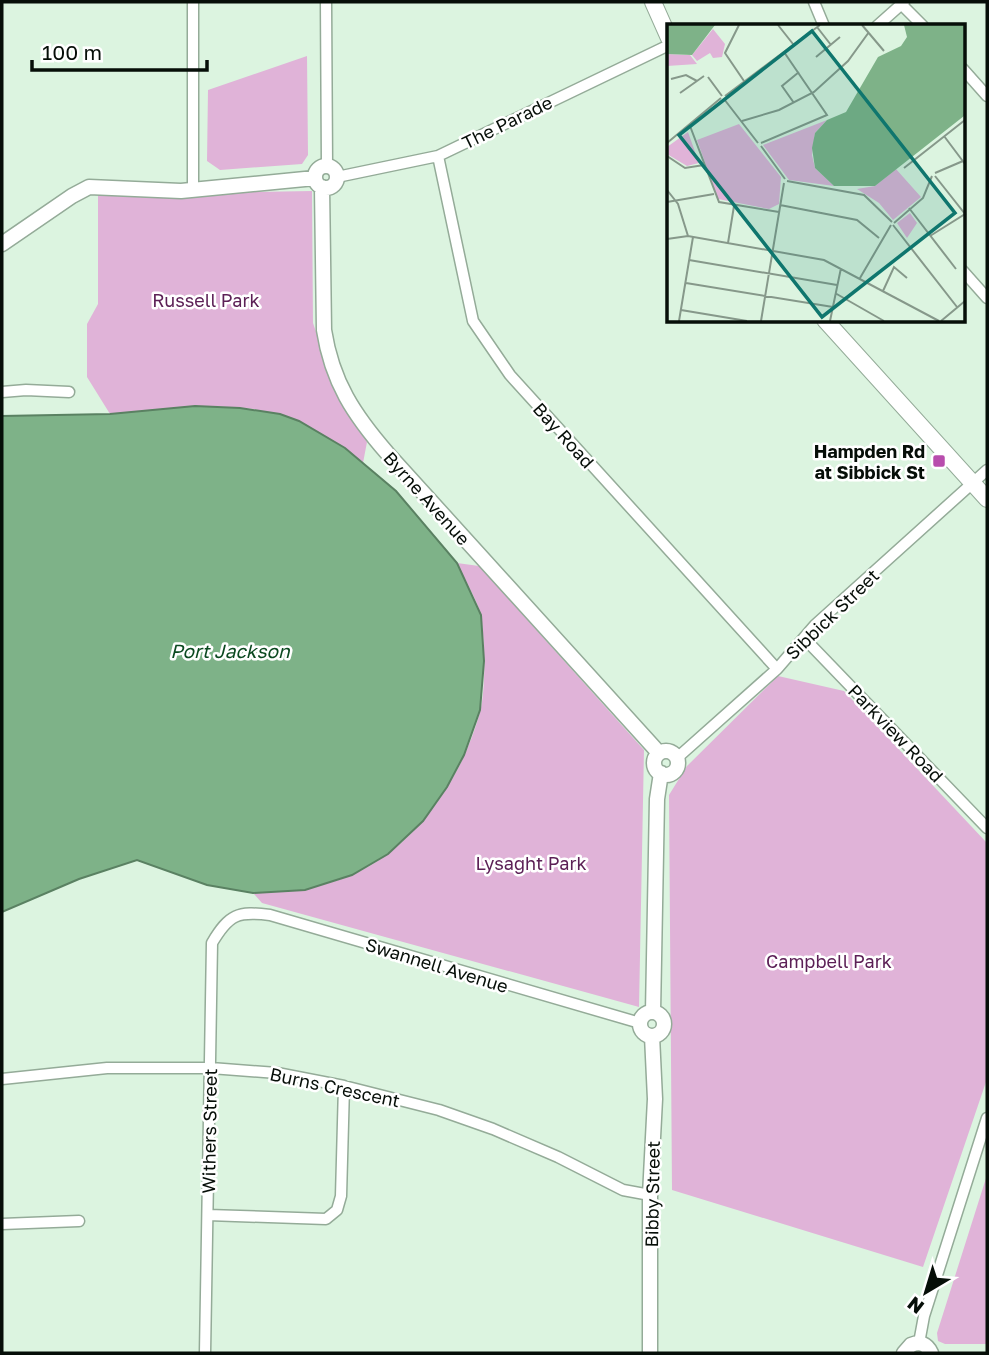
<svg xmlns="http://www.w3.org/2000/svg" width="989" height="1355" viewBox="0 0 989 1355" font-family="'Golos Text',sans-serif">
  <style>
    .green { fill: #e0b3d8 }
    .water { fill: #7eb288; stroke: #5a8162; stroke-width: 2 }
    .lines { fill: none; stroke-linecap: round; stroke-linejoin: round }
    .minor-casing { stroke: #94ab98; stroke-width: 13 }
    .tertiary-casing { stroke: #94ab98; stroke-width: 17 }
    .secondary-casing { stroke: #94ab98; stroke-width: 18 }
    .minor { stroke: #fff; stroke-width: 10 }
    .tertiary { stroke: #fff; stroke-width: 14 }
    .secondary { stroke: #fff; stroke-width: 16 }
    .poi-dot { fill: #b84dad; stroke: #fff; stroke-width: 2.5 }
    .labels { text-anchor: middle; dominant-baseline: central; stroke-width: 5; stroke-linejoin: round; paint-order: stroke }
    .street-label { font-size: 18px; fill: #060e08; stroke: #fff }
    .park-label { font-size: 18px; fill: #5c2056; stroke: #fff }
    .poi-label { font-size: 18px; font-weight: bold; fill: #060e08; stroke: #fff; text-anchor: end }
    .water-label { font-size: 19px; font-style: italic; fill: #0b4920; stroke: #fff }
    .inset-road { fill: none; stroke: #86988a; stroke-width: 2 }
    .view { fill: #0f766e; fill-opacity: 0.15; stroke: #0f766e; stroke-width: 3.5 }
    .inset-edge { fill: none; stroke: #060e08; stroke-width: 3.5 }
  </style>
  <rect width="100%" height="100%" fill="#dcf4e0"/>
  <path class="green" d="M307,56L308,155L302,164L220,170L207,161L208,90Z
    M312,191L313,323L336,392L367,442L363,463L345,448L299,421L254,409L212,406L110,414L87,377V324L98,304V195Z
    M457,563L479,566L644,750L639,1007L262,903L253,893C287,891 320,888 352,875C416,847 462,778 480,712C486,690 485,640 481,616C477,599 464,579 457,563Z
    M778,676L844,691L987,843V1079L923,1267L672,1190L669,795L687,766Z
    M987,1175V1344H945L938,1341L937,1333Z"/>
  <path class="water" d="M195,406L240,408L280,414L299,421L345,448L396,491L457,563L481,615L484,661L480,710L464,755L447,787L423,821L388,854L352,875L305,890L253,893L207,885L137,860L79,879L2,912V416L110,414Z"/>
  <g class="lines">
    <defs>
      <path id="minor" d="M326,2L327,166
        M814,2L824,26
        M901,4L923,26
        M877,26L904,2
        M963,69L987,96
        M438,156L473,321L510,375L777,669
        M337,177L438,156L669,45
        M193,190V2
        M963,271L987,298
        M2,392L26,390L69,392
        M804,638L987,828
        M677,758L777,669L815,625L987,470
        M2,1079L107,1068H211L277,1073L344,1086L439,1110L493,1129L558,1157L623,1190L650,1195
        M208,1215L326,1219L337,1210L341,1196L344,1086
        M2,1224L79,1221
        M919,1343L924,1316L987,1118
        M205,1353L212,943C229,914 238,911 270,915L640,1023"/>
      <path id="tertiary" d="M315 177a11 11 0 1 1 22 0a11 11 0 1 1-22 0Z
        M322,187L324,330C332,382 354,415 388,454L659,753
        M2,244L72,196L89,187L181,191L315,178
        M654 763a12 12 0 1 1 24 0a12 12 0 1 1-24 0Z
        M653,1012L657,799L661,773
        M640 1024a12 12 0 1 1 24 0a12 12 0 1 1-24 0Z
        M650,1353V1195L655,1099L652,1036
        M904,1353L911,1345C920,1341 927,1344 931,1353"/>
      <path id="secondary" d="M653,2L669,38
        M825,320L987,499"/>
    </defs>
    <use href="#minor" class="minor-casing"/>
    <use href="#tertiary" class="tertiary-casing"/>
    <use href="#secondary" class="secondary-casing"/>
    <use href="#minor" class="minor"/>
    <use href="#tertiary" class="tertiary"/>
    <use href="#secondary" class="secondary"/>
  </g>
  <rect class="poi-dot" x="932" y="454" width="14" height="14" rx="3.5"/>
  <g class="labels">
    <g class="street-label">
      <text transform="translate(507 122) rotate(-26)">The Parade</text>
      <text transform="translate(564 435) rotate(48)">Bay Road</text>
      <text transform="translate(427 498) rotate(48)">Byrne Avenue</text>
      <text transform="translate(832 614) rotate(-44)">Sibbick Street</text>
      <text transform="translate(896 733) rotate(46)">Parkview Road</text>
      <text transform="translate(437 965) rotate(17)">Swannell Avenue</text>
      <text transform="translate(335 1087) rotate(12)">Burns Crescent</text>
      <text transform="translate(209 1131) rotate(-89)">Withers Street</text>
      <text transform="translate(652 1194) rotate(-89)">Bibby Street</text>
    </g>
    <g class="park-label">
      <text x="206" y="300">Russell Park</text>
      <text x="531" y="863">Lysaght Park</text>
      <text x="829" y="961">Campbell Park</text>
    </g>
    <g class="poi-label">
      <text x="925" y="451">Hampden Rd<tspan x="925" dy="21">at Sibbick St</tspan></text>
    </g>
    <g class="water-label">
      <text x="230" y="650">Port Jackson</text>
    </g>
  </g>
  <g transform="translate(667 24)">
    <rect width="298" height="298" fill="#dcf4e0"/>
    <path d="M46,5L58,20L55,33L46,34L43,29L30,37L25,31ZM0,30L23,31L30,40L0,42ZM160,96L148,109L145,131L148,144L167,162L122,156L96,121ZM72,100L114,153L112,180L102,185L51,175L30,116ZM21,108L32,139L20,142L0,130V123ZM229,145L254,173L226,196L212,179L190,165L208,162ZM243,189L250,199L240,214L230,199Z" fill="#e0b3d8"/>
    <path d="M0,1H48L25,31L0,30ZM237,1H297V92L208,162H167L148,144L145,124L148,109L160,96L179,88L211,33L234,22L240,13Z" fill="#7eb288"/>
    <path class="inset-road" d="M72,1L58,29L77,57M111,1L126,20M195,1L217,27M150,3L164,21M149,33L173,13M41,53L55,72M4,55L19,51L30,57M13,69L37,52M58,72L153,1M57,75L91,119M127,79L115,62L132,48M75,97L112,86L147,68L181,37L202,8M23,102L52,178L112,188M277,112L298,140M0,119L54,74M94,119L160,91L117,28M94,122L118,155M0,132L18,144L37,141M237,144L298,96M268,149L296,137M120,157L197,171L225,198M0,166L11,180L21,212M0,178L47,170M113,181L190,196L212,214M242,184L289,245M227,199L256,174L265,152M226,201L290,283M263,212L298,190L268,152M0,215L21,212L157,236L272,297M61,219L67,182M22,236L170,261M193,254L224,201M19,259L166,283M216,267L227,243L240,254M168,269L217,297M14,286L80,297M12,297L26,213M94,297L117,159M163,297L174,244M274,297L298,277"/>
    <path class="view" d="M145,7L288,189L155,293L12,111Z"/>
    <rect width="298" height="298" class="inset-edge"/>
  </g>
  <rect width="989" height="1355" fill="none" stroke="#060e08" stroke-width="7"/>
  <g transform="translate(926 1292) rotate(218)" stroke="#ffffff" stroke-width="5" paint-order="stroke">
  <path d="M0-5L12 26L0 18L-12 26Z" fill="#060e08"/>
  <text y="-10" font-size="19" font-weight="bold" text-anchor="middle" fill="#060e08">N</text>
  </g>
  <path d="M32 60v10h175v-10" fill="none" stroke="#060e08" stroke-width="3.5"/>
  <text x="42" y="60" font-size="21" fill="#060e08" stroke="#ffffff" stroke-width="5" paint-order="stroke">100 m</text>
</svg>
